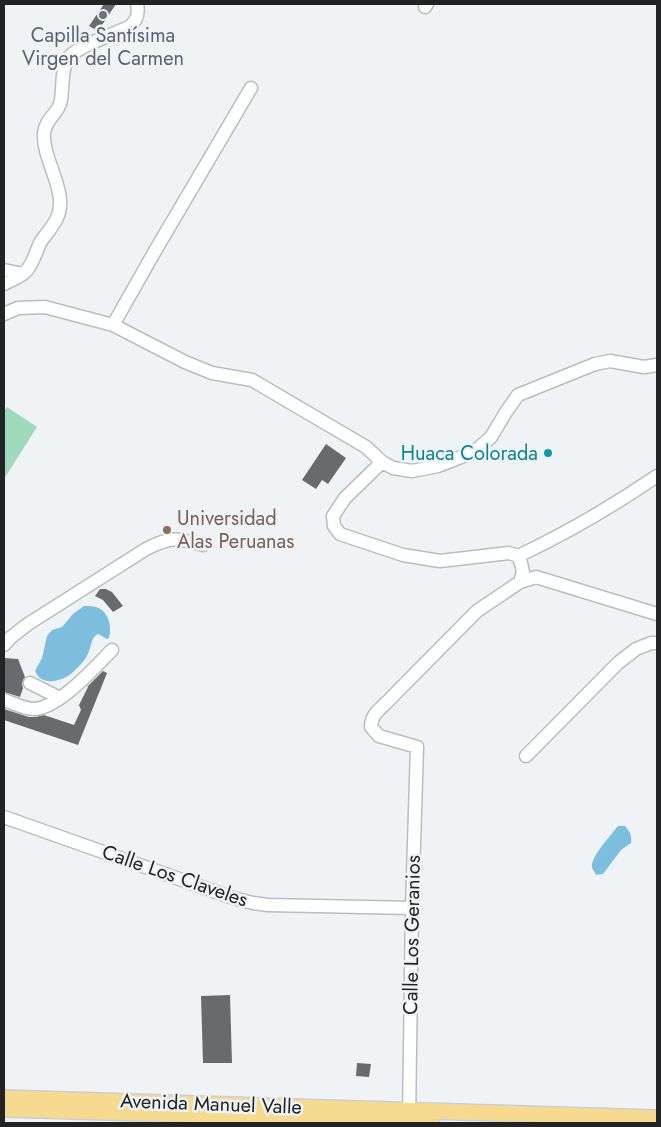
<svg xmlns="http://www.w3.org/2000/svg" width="661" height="1127" viewBox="0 0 661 1127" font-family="Jost,sans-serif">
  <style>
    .green { fill: #a0dabd }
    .water { fill: #7dbede }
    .building { fill: #686b6e }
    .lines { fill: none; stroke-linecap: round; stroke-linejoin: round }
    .minor-casing { stroke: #b9bdc1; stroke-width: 15 }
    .major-casing { stroke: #cecfcf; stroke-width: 18 }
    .minor { stroke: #fff; stroke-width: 12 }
    .major { stroke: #f5da8f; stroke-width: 15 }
    .worship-dot { fill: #6b7280; stroke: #eff3f6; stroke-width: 2 }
    .culture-dot { fill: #0f9aa8; stroke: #eff3f6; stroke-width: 2 }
    .education-dot { fill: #8d6e63; stroke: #eff3f6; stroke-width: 2 }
    .labels { text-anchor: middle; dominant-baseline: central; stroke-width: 5; stroke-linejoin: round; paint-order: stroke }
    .worship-label { font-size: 20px; fill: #5b616d; stroke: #eff3f6 }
    .culture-label { font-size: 20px; fill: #0d838f; stroke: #eff3f6; text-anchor: end }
    .education-label { font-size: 20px; fill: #785e54; stroke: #eff3f6; text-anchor: start }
    .street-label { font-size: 20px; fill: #212324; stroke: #eff3f6 }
  </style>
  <rect width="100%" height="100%" fill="#eff3f6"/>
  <path class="green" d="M7,407L37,427L4,479V412Z"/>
  <path class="water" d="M84,606C88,606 93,606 96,607C109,611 112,627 109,638L107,639L98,634C91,638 92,644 89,651C88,655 84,661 81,664C77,668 71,675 66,677C55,683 40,684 35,671L42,658L47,636L52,630L62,627L73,614Z
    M618,826H625C630,832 632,835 631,843L621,850L603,874L596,875C595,872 593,870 592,868C590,857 612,834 618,826Z"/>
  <path class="building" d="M104,4H116L98,31L89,26Z
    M326,444L346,458L328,484L322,480L316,489L302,480Z
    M100,589H106L112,592L123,606L113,612L103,600L95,596Z
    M4,658L18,659L25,677L23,680L22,684L23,688L20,697L4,692Z
    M103,671L107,673L78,745L4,720V709L29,717H35L44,715L74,725L81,710L79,705L88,687H87Z
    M230,995L232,1063H203L201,996Z
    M357,1063L371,1064L369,1077L356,1076Z"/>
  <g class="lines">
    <defs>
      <path id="minor" d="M425,7L427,4
        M4,270L23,274
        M4,284C11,280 21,277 27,270C33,263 36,252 40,243C45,235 53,227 57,218C69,192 42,160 44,133C46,117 59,114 61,100C63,87 61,65 70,56C81,45 114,34 129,27C137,21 139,14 137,4
        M4,314L18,308L45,307L113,325L185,362L212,373L252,380L366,447L382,462L393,468L412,471L438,466L474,452L491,437L506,412L518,395L595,364L610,361L644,367L657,365
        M113,325L155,251L251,88
        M382,462L345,498L333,516L334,526L340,534L403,555L440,561L509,553L518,556L521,563L523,572L520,582L477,611L387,702C379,710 371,715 371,727L379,736L417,747L412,908L409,1120
        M518,556C567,533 613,506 657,476
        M520,582L536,577L657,614
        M4,645L10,638L28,624L146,549C172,536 176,538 203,545
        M30,683L60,698
        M4,700C13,703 24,709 34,709C59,708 95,667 112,650
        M526,756L618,663L636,649L651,643H657
        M4,817L233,898L253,903L268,905L412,908"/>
      <path id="major" d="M4,1098L657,1118
        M4,1109L244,1116L431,1123"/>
    </defs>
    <use href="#minor" class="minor-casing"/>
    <use href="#major" class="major-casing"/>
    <use href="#minor" class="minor"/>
    <use href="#major" class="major"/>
  </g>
  <circle class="worship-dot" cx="103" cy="15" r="5"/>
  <circle class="culture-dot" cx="548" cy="453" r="5"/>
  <circle class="education-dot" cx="167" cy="530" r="5"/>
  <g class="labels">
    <g class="worship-label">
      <text x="103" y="35">Capilla Santísima<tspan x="103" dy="23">Virgen del Carmen</tspan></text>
    </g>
    <g class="culture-label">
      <text x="538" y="453">Huaca Colorada</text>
    </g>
    <g class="education-label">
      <text x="177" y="518">Universidad<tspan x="177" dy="23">Alas Peruanas</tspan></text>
    </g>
    <g class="street-label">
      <text transform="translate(175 876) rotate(19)">Calle Los Claveles</text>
      <text transform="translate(412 935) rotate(-89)">Calle Los Geranios</text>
      <text transform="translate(211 1104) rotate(2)">Avenida Manuel Valle</text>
    </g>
  </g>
  <rect width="661" height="1127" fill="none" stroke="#212324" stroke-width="10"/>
</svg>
